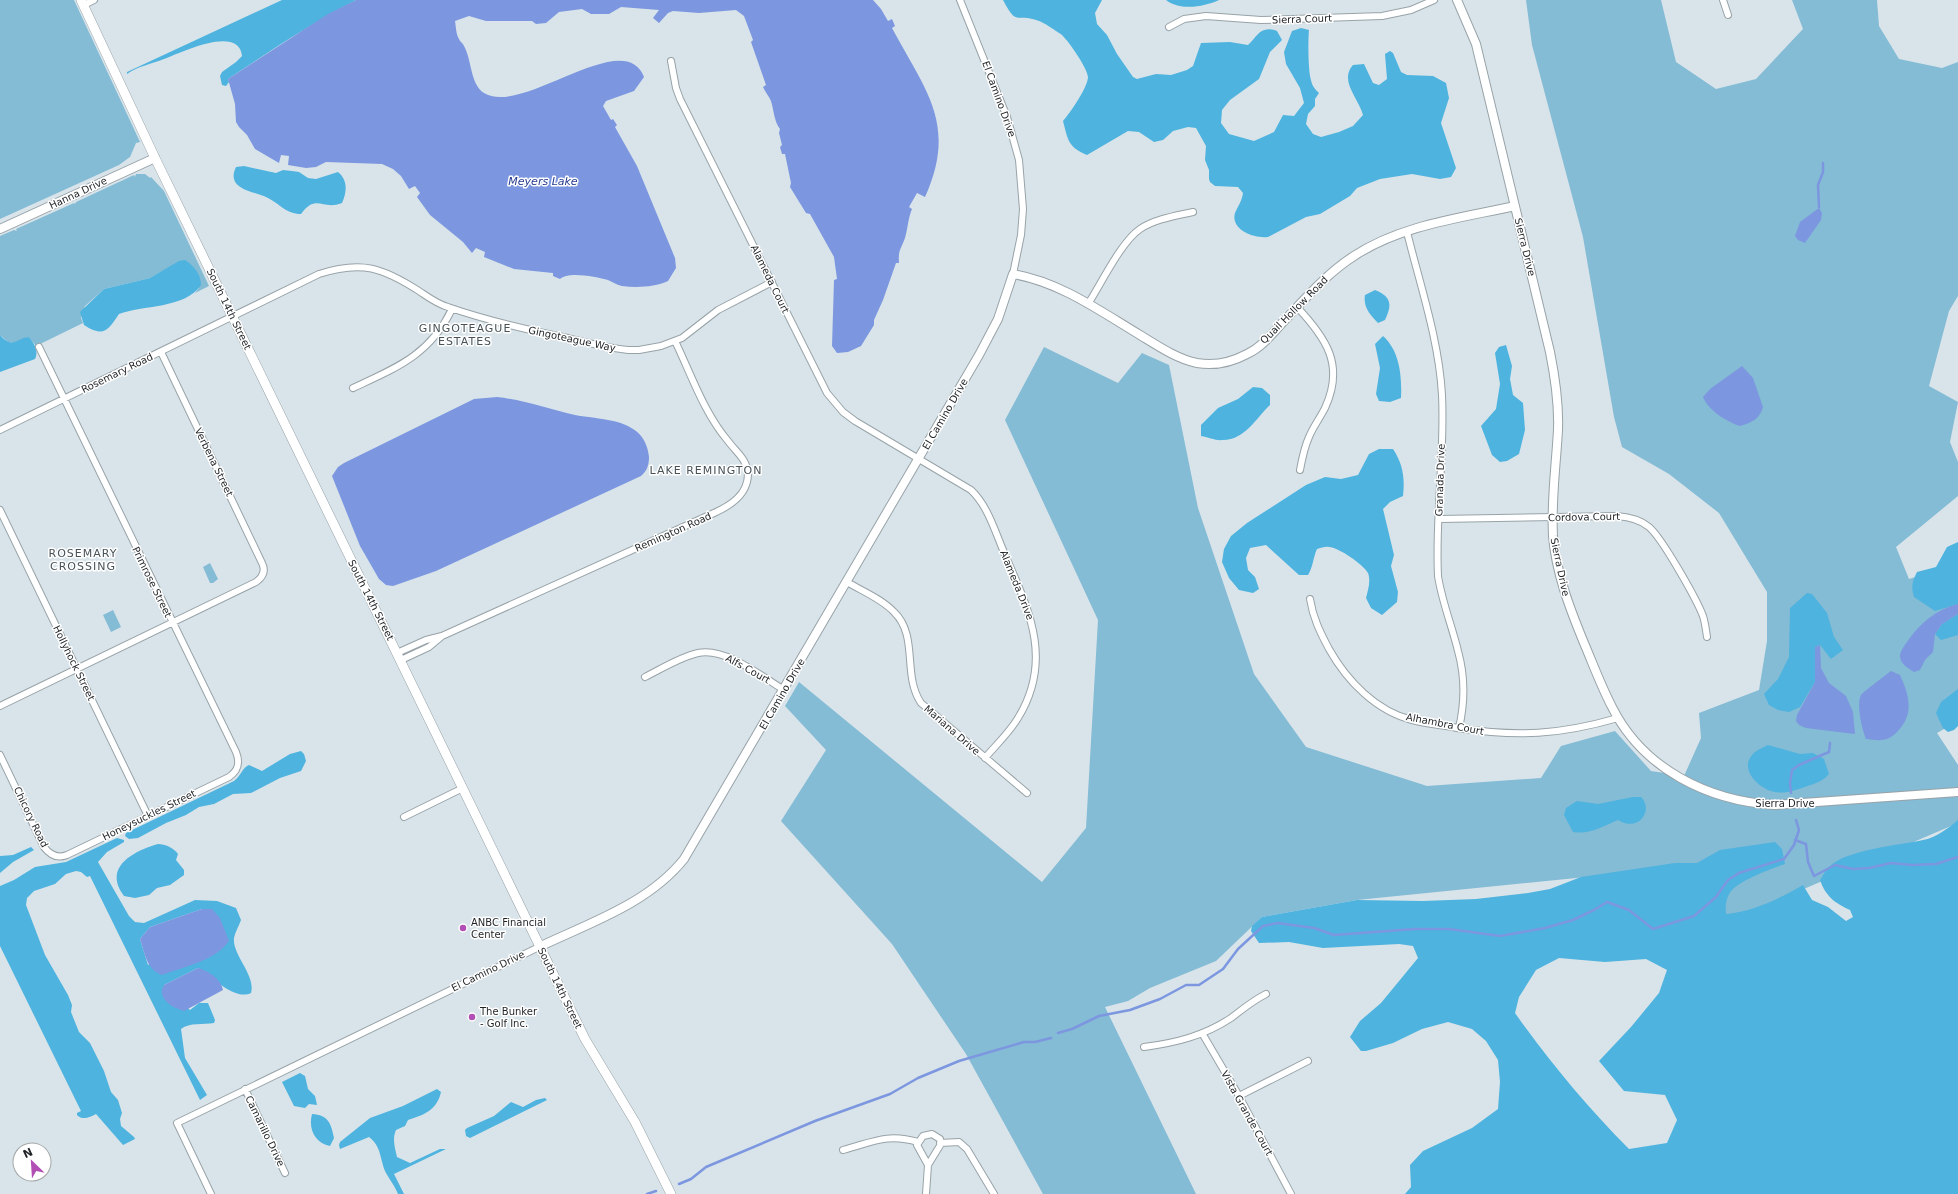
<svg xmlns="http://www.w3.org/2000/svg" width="1958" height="1194" viewBox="0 0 1958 1194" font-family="'DejaVu Sans',sans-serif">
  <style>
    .green { fill: #84bbd5 }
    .forest { fill: #4eb3de; fill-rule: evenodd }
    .water { fill: #7c97df }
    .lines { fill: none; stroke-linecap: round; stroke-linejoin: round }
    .stream { stroke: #7c97df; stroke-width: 2.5 }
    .minor-casing { stroke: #98a3a8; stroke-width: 8 }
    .tertiary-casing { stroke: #98a3a8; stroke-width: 10 }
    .secondary-casing { stroke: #98a3a8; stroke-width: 10 }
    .minor { stroke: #fff; stroke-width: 6 }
    .tertiary { stroke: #fff; stroke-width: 8 }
    .secondary { stroke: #fff; stroke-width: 9 }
    .poi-dot { fill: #b24fb5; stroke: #fff; stroke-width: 1.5 }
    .labels { text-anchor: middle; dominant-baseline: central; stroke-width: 3; stroke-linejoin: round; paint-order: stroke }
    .street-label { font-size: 10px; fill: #1e2225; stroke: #fff }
    .poi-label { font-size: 10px; fill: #1e2225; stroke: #fff; text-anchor: start }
    .water-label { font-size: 11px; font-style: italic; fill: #253a8f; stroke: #fff }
    .neighbourhood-label { font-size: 11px; letter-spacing: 1px; fill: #475156; stroke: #fff }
  </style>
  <rect width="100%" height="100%" fill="#d8e4ea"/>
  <path class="green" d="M0,0H74L140,142L136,143L130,157L119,165L0,219Z
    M1526,0H1661L1676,62L1716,89L1756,79L1803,29L1792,0H1877L1879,26L1899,59L1942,68L1958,62V296L1949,311L1929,386L1958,402L1950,442L1958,462V496L1896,547L1909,579L1958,564V721L1937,733L1958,765V823L1722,924L1695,866L1357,900L1262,917L1216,961L1150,988L1128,1001L1105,1007L1196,1194H1043L966,1054L892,944L781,821L826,750L785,706L799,682L1042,882L1086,828L1098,620L1005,420L1044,347L1118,383L1142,353L1169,365L1198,508L1254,674L1306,747L1427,786L1541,778L1561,746L1615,731L1651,771L1684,776L1701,738L1699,713L1759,690L1767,641V592L1719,513L1669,474L1622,447L1614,417L1583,237L1532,45Z
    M136,174H145L150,178L151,177L164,191L209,286L195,293L199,288L172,266L150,278L104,289L85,306L81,318L83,323L36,346L29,337L13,343L8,342L0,335V236L14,230L17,231L16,229L74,203L75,204L76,202L134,175L135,177Z
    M210,563L218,579L213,583H210L203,567Z
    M113,610L121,627L111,632L103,615Z"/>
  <path class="forest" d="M282,0H356C312,23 270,51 228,79L229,82L226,86L222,85L220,76L222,72L236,62L242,56C239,24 180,53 164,59C152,64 138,66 127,74V72Z
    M1003,0H1102L1095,13L1097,24L1107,35L1117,54L1133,77L1137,79L1156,74L1171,75L1187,70L1193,66L1201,43L1230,42L1248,45C1258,36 1260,25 1277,31L1282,40L1270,52L1259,79L1230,100L1222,110L1221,123L1229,134L1254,141L1274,132L1283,115L1294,116L1304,103L1300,88L1286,64L1284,52L1292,31L1301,28L1309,30C1308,40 1308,71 1311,80C1312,86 1315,89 1319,93L1315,99V106L1308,114L1306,124L1313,134L1321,137L1339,132L1353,126L1363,115C1358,97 1339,81 1353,65L1364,64L1373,83L1379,85L1387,79L1385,54L1390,51L1393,53L1401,72L1407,75L1433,76L1446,83L1449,98L1441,123L1456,168L1451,177L1440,179L1412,174L1380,179L1357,188L1350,196L1320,214L1306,217L1268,237C1255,239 1230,230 1235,213C1238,206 1242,201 1243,193L1238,187L1215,186L1210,182L1209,179V170L1205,160L1206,146L1196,128L1188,127L1173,131L1163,140L1154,142L1139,132L1128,131L1087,155C1068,147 1068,140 1063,121C1070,113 1088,87 1088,77C1087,67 1069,42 1062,35C1058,32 1043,22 1039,21C1015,12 1018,28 1003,0Z
    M1166,0H1219C1204,7 1180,11 1166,0Z
    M244,166L276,173L283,170L292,171L299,172L308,178L316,179L338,172C348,180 347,192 342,203C322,211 317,193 301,214C286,214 280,204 268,198C255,191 225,190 236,167Z
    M185,260C194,266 201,274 201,285C185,309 142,305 119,314C108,330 104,338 84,325L80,312L104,289L150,278L179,261Z
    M1375,290C1392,297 1392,305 1385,320L1378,323C1370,315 1363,307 1365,295Z
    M0,335C13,350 16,338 29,337C34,343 39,351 35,359L0,372Z
    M1383,336C1400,351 1402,377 1401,398L1390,402L1379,401L1376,394L1380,368L1375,344Z
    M1506,345L1512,366L1510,379L1513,395L1523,403L1525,430L1519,454L1507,461L1500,462L1492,455L1481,426L1496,409L1500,384L1495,353L1499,347Z
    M1253,387L1262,388L1270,395V405C1256,418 1245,440 1223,440C1216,441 1208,437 1201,436V425L1218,408L1238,399Z
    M1379,449H1393C1403,464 1405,478 1403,496L1390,502L1383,509L1394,555L1391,566L1398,592L1397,602L1382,615L1371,608L1366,598C1368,590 1371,581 1368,573C1364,565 1338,547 1329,547C1326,546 1321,548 1317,549C1313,558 1313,567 1308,575H1299L1266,545L1250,548L1246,558L1248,570L1255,577L1259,589L1253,593L1239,590L1229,578L1222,562L1224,549L1231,536L1247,523L1306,485L1325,477L1341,479L1358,475L1369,454Z
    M1958,542V604L1935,611L1914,597C1911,586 1912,582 1917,572L1936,567L1947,547Z
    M1807,593L1812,594L1827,613L1834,637L1843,650L1831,659L1820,645L1815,647V682L1800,707L1789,712L1778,710L1769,705L1764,694L1778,679L1789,657L1790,608Z
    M1958,614V635L1941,640L1935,634L1942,624Z
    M1958,689V726L1954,730L1948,732L1943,728L1936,713L1941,702Z
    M1768,745L1800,754L1813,753L1824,759L1829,774C1822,782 1816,783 1805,787C1795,790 1786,794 1775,792C1760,790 1739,770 1752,755C1756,750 1762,748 1768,745Z
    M301,751L304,754L306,761L301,771L280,778L251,793L233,794L214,804L199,807L186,815L166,823L138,838L129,839L125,836L126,833L234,781C241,776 242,768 249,765L262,771L290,754Z
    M1633,797H1641C1654,810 1639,833 1618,820C1603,826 1590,835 1573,832L1564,815L1566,808L1577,801L1598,804Z
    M1958,820V1194H1405L1411,1187L1410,1165L1423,1151L1472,1128L1498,1109L1500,1082L1498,1060L1486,1041L1472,1029L1448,1022L1422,1029L1393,1043L1366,1051H1361L1350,1037L1360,1021L1381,1003L1418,958L1413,946L1399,944L1323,948L1289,942L1259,943L1251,931L1252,926L1262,917L1357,900L1423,901L1476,899L1528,893L1550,889L1581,877L1675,863H1697L1720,850L1775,842L1782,849L1785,864C1772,868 1741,880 1732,890C1726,897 1725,906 1726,914C1754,911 1779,899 1803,885L1812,900L1828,907L1846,921L1853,917L1850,910C1835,903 1826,897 1820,880C1823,876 1825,870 1829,867C1845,850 1900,845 1923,840C1935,838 1949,828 1958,820ZM1559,958L1605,962L1646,959L1667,970L1659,993L1631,1027L1599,1061L1624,1091L1665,1095L1677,1120L1667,1143L1629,1149C1587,1107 1549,1061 1515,1013L1519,997L1536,970Z
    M117,838L124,840V842L107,852L98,862L129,916L135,922L144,923L195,900L217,901L236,908L241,920C239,926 235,932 234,938C232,955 256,975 251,993C235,1001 212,977 198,968L164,985L190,1010L199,1003H208L215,1020L214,1023C203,1025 190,1022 181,1029L185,1058L207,1095L200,1100L90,876L87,877L81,872L76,871L66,874L55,884L34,891L27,898L26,905L45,955L68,995L72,1005L71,1012L79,1032L90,1043L104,1071L111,1092L118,1100L122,1113L120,1119L121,1126L134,1137L135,1139L123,1145L96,1114C90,1117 83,1121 77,1115V1113L81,1111L0,946V886L14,880L35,867L66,862ZM202,909H212L148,965L140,939L150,927Z
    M158,844C165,844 174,848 178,854L176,860L184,870V875L170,885L157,888L149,895L135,898L124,896C102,867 134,851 158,844Z
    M31,847L34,850L13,862L0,873V856L13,855Z
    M300,1073L305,1076L308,1089L315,1096L317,1105L309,1104L305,1108L294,1106L282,1082Z
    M437,1089L441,1092C437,1110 424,1115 408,1120L405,1126L396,1130C392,1139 395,1148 397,1157L410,1163L440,1149H446L394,1174L404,1194H398C395,1186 389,1179 385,1171C380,1158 381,1146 369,1137L340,1149L339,1145L340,1142L370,1118L403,1106Z
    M545,1098L547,1100L470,1138L466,1136L465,1130L467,1128L494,1116L511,1102L523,1107L536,1100Z
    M312,1114C328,1115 331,1123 334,1138L330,1146C315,1143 308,1129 312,1114Z"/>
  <path class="water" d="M356,0H873L881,9L888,21L892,19L895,26L892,28C925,90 958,124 925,197L917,193L909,207L912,209C908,218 908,228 905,238C901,249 898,250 899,263H896L883,300L874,320V325L861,346L848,352L837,353L832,346L834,280L837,279L834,257L810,214L806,213L790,187L791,183L785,154H782L780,147L782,145L779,133L780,129C774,121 774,111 771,101C769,96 765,92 763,87L766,85L751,42L753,40L744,16L736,10L699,13L673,11L668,13L659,23L653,18L659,10L621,7L609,14H591L582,9L559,12L546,23L536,24L532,21H486L469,16L455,21C456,27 456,34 459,39C460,42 463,43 464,46C472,60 470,84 484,93C522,117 624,25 644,77L634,91L606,101L603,106L611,120L613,119L617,125L615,127L637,166L675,258L676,268L668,281C655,287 637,288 622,286C617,285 613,282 608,280C597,277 568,271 560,279L553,276V273L514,269L484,257L485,252L476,248L472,253L463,242L430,215L417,197L420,193L415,186L409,189L401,176L393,169L382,164L326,162L316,167L306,168L288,165L289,156L281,155L279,163L255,149L247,135L239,127L236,122L235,104L228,79L328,14Z
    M1819,208L1822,213L1821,220L1805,243L1798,240L1795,236L1800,222Z
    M1742,366L1753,378L1763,407C1760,419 1751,423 1740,426C1727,422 1708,410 1703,397L1710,389Z
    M497,397C524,400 549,409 575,415C595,419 619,418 636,431C644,437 648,447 649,457C649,465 647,471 641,476L436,571L393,586L386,585L379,579L360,546L332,476L338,467L344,463L474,399Z
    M1958,604V614L1942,624L1935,634L1933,652L1925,660L1920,670L1914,672C1908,668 1900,664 1900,656C1900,652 1904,646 1907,642C1920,623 1935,610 1958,604Z
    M1820,645L1821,668L1829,683L1846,696L1853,712L1855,734L1806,728L1799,725L1796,721L1797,715L1815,682V647Z
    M1891,671L1900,675C1909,695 1915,714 1897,732C1893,736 1888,740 1881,740C1877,741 1871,739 1866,739C1862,730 1856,704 1861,695C1862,693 1887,674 1891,671Z
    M202,909H212L220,918L229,941C215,961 183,967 162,975C146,969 145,953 140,939L150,927Z
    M198,968C209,971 221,979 223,990L184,1011C173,1008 156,999 164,985Z"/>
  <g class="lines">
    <path class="stream" d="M1819,207L1818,185L1823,172V163
      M1791,793L1790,783L1792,770L1799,765L1829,752L1830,743
      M1795,840L1806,844L1808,862L1814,876L1835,865L1853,869L1869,868L1891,863L1912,865L1936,864L1958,857
      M1058,1033L1072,1029L1099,1016L1130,1010L1160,999L1186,985H1199L1223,969L1238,949L1263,926L1278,923L1314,928L1334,935L1415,929H1449L1500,936L1545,928L1573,920L1594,910L1607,902L1629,910L1653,929L1694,916L1716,897L1728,880L1739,873L1784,859L1794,845L1799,830L1796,820
      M679,1184L691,1179L706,1167L815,1121L890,1094L918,1078L959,1061L1024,1042H1035L1051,1038
      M647,1194L656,1191"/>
    <defs>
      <path id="minor" d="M960,0L1007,117L1019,160L1023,209L1021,235L1013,274
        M1723,0L1728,15
        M84,5L94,0
        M1169,27L1184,19L1206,16L1261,20L1382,16L1411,10L1434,0
        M671,61L676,88L680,99L827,393L843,412L855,421L971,490C989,507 996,535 1006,557C1030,612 1053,661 1018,718C1009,733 996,745 985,758
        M1407,232C1420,285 1439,340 1442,395C1445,455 1435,516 1438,576C1442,602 1452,626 1458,651C1465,676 1465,702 1459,728
        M1088,304C1101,284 1121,242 1140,229C1155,219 1175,216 1193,212
        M1297,307C1326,338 1345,365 1325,408C1320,418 1313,427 1309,437C1304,448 1302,459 1300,470
        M353,388C396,368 430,355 452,309
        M0,430L319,274C362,260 383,268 419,291C428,297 437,304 448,307C485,320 524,329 563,337C584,342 606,348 628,350H639L661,346L682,338L718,310L772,282
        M0,510L148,816
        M1439,519L1617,516C1629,517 1640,519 1649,527C1662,538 1696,598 1703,616C1705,622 1706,630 1707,637
        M847,582C862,591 882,599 894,612C919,636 902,675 921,703L1027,793
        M1310,599C1313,618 1320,632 1329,649C1347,681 1376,711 1412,720C1427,724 1442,725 1457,728C1518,737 1559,735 1618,718
        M397,653L426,640L442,636L714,513C730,506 748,495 748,474C747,459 736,452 728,441C704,413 691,374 675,341
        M401,660L429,647L441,637
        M645,677C661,669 680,657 698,653C725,647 761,676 784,690
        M0,706L256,582C263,577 266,571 262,563L161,352
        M0,755L44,847C50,855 57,859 67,855L229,777C239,770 240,762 236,752L39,347
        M404,817L463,788
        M1202,1033L1239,1096L1291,1194
        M1144,1047C1175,1043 1204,1036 1231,1018C1243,1009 1252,1001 1266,994
        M245,1089L285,1173
        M1239,1096L1308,1061
        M940,1143L959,1142L967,1149L994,1194
        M843,1150C873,1142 887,1133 918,1142
        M211,1194L177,1123L539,947
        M926,1194L928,1165L941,1144L940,1139L932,1134L923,1136L917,1145L928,1165"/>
      <path id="tertiary" d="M1457,0L1476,44L1550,352C1555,377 1559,404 1558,430C1556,466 1551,500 1553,536C1556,573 1570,609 1584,643C1593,664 1601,686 1612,707C1643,769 1708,801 1775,805L1958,792
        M0,229L155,158
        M539,947C589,923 648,904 684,859L979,355L998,319L1013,274C1060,282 1100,311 1140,335C1158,346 1177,359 1197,363C1214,366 1232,362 1247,354C1262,347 1272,334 1283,322C1305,299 1327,273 1354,256C1401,225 1461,218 1515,206"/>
      <path id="secondary" d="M81,0L155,158L585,1039L635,1122L671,1194"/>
    </defs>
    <use href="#minor" class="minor-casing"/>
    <use href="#tertiary" class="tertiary-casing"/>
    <use href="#secondary" class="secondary-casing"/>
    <use href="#minor" class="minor"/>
    <use href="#tertiary" class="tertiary"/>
    <use href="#secondary" class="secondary"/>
  </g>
  <g class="poi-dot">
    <circle cx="463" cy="928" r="4"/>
    <circle cx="472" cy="1017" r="4"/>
  </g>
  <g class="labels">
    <g class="street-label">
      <text transform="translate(1302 19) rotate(-2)">Sierra Court</text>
      <text transform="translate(999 99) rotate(70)">El Camino Drive</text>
      <text transform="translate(78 193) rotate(-25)">Hanna Drive</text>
      <text transform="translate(1525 247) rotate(76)">Sierra Drive</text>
      <text transform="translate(770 279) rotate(64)">Alameda Court</text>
      <text transform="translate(229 309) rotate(64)">South 14th Street</text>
      <text transform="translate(1294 310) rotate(-45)">Quail Hollow Road</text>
      <text transform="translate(572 339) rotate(12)">Gingoteague Way</text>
      <text transform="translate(117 373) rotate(-26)">Rosemary Road</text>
      <text transform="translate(945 414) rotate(-60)">El Camino Drive</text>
      <text transform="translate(214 462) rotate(64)">Verbena Street</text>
      <text transform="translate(1440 480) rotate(-88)">Granada Drive</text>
      <text transform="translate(1584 517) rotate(-1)">Cordova Court</text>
      <text transform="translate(673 532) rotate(-24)">Remington Road</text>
      <text transform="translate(1560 567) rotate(78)">Sierra Drive</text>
      <text transform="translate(152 582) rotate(64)">Primrose Street</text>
      <text transform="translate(1017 585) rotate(68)">Alameda Drive</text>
      <text transform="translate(371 600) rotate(63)">South 14th Street</text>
      <text transform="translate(74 663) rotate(64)">Hollyhock Street</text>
      <text transform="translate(748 669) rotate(29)">Alfs Court</text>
      <text transform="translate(782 694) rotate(-60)">El Camino Drive</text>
      <text transform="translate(1445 724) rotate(11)">Alhambra Court</text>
      <text transform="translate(952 730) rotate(41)">Mariana Drive</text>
      <text x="1785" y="803">Sierra Drive</text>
      <text transform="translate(149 815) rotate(-26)">Honeysuckles Street</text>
      <text transform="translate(31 817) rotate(64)">Chicory Road</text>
      <text transform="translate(488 971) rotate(-26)">El Camino Drive</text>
      <text transform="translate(560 988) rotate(64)">South 14th Street</text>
      <text transform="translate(1247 1113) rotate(61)">Vista Grande Court</text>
      <text transform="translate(265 1131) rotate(64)">Camarillo Drive</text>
    </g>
    <g class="poi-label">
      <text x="471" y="922">ANBC Financial<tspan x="471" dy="12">Center</tspan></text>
      <text x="480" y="1011">The Bunker<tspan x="480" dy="12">- Golf Inc.</tspan></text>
    </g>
    <g class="water-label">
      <text x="543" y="181">Meyers Lake</text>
    </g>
    <g class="neighbourhood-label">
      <text x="465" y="328">GINGOTEAGUE<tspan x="465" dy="13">ESTATES</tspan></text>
      <text x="706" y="470">LAKE REMINGTON</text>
      <text x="83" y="553">ROSEMARY<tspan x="83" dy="13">CROSSING</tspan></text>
    </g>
  </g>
  <g transform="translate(32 1162) rotate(335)"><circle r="19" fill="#ffffff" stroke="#a5a7a8"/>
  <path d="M0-3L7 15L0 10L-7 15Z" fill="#b24fb5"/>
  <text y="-6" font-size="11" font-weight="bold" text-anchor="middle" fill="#1e2225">N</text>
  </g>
</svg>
